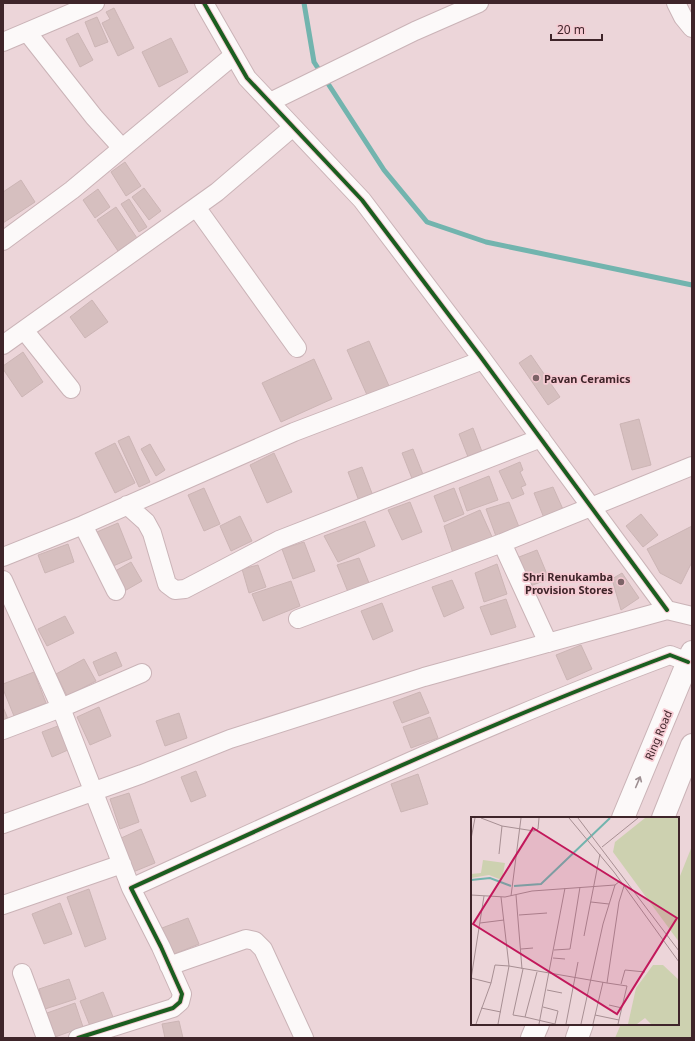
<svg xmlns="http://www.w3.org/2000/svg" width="695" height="1041" viewBox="0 0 695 1041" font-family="'Noto Sans',sans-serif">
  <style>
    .green { fill: #cdd1b0 }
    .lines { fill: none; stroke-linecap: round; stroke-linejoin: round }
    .stream { stroke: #72b4ae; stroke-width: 5 }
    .building { fill: #d6bfbf; stroke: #ccb5b5 }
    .minor-casing { stroke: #cab3b7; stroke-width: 20 }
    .major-casing { stroke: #cab3b7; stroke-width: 24 }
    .minor { stroke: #fcf9f9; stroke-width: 18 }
    .major { stroke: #fcf9f9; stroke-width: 22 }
    .cycleway-casing { stroke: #f6cbd3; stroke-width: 6 }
    .cycleway { stroke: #1b5e20; stroke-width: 4 }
    .oneway { stroke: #9e8f92 }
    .poi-dot { fill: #7c6367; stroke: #f6cbd3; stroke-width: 1.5 }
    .labels { text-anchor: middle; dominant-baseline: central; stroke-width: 3.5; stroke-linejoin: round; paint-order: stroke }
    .poi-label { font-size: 11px; font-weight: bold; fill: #3f252a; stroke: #f6cbd3; text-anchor: start }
    .street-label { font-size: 11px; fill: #3f252a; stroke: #f6cbd3 }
    .inset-river { fill: none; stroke: #72b4ae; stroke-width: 2 }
    .inset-road { fill: none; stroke: #a78f93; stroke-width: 1 }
    .view { fill: #c2185b; fill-opacity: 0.15; stroke: #c2185b; stroke-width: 2 }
    .inset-edge { fill: none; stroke: #3f252a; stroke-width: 2 }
  </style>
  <rect width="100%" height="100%" fill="#ecd5d9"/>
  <path class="green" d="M692,846V1038H615L621,1024H678V881Z"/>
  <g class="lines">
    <path class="stream" d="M304,3L314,62L384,170L427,222L486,242L692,285"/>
  </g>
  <path class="building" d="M114,8L134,48L118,56L102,23L110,19L106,12Z
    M97,17L108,42L95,47L85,22Z
    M78,33L93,60L80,67L66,39Z
    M171,38L188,72L159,87L142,52Z
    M125,162L141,186L126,196L111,172Z
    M21,180L35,202L3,223V192Z
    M144,188L161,211L149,220L132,197Z
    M98,189L110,207L95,218L83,200Z
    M129,199L147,227L139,232L121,204Z
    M116,207L137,238L118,251L97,220Z
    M92,300L108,322L85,338L70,317Z
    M369,341L389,386L367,395L347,350Z
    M23,352L43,382L22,397L3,369V366Z
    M531,355L560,397L548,405L519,363Z
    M314,359L332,399L281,422L262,383Z
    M639,419L651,465L632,470L620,424Z
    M473,428L484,457L470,462L459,434Z
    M129,436L150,482L139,487L118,441Z
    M115,443L135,483L115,493L95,453Z
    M150,444L165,470L156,476L141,449Z
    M413,449L424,477L413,481L402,453Z
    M274,453L292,492L267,503L250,465Z
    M520,462L523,470L520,472L526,485L521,487L524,494L512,499L499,471Z
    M362,467L373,496L359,501L348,472Z
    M489,476L498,500L467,511L459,488Z
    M553,487L566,516L546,523L534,493Z
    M204,488L220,524L204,531L188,495Z
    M454,488L464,514L444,522L434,496Z
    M410,502L422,532L402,540L388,510Z
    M509,502L521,532L497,539L486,509Z
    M480,510L493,539L454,556L444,526Z
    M641,514L658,535L643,547L626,526Z
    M240,516L252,541L231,551L220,526Z
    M365,521L375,546L338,562L324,536Z
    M118,523L132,558L106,569L92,534Z
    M692,526V562L681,584L660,573L647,549Z
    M304,542L315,571L293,579L282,549Z
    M68,544L74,562L45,573L38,555Z
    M537,550L549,579L530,586L519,557Z
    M359,558L369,583L348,592L337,565Z
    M131,562L142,581L121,593L110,574Z
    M497,564L507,594L484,602L475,573Z
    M258,565L266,587L249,593L242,569Z
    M622,573L639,598L621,610L612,579Z
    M452,580L464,608L444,617L432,587Z
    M291,581L300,606L263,621L252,594Z
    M506,599L516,627L491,635L480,607Z
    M382,603L393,631L373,640L361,611Z
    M65,616L74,633L47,646L38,629Z
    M581,645L592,669L567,680L556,655Z
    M116,652L122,666L99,676L93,662Z
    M84,659L96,681L67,696L56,674Z
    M34,672L46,703L14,716L3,689V684Z
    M420,692L429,713L402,723L393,702Z
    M3,707L8,719L3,721Z
    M99,707L111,736L90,745L77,717Z
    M179,713L187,738L165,746L156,721Z
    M430,717L438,738L411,748L403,727Z
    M58,726L68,750L52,757L42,732Z
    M196,771L206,796L191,802L181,777Z
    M418,774L428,804L401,812L391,784Z
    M129,793L139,822L120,829L110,799Z
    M141,829L155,863L133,872L119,839Z
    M89,889L106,939L85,947L67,897Z
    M60,903L72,934L44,944L32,914Z
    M188,918L199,944L172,955L162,928Z
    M69,979L76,999L45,1009L39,989Z
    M103,992L113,1017L90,1026L80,1001Z
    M75,1003L83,1027L55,1037L47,1013Z
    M179,1021L183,1038H165L162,1024Z"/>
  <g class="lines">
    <defs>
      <path id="minor" d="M204,3L247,78L362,200L480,356L667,610
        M676,3L683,17L692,28
        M27,32L94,117L122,148
        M3,42L95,3
        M270,102L415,31L479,3
        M196,207L297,348
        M3,241L72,190L234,55
        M24,330L71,389
        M3,345L217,192L293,127
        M127,505L146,522L152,533L167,584L175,590L185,589L279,540L541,438
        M83,525L116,591
        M502,543L548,643
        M3,557L83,525L294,432L483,360
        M3,580L61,708L131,888
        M298,619L502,543L692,466
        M3,730L61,708L142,673
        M3,824L142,774L230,739L424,677L667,610L692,616
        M3,905L122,864
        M169,966L246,939L255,941L263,949L304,1038
        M22,973L46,1038
        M78,1038L173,1008L180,1002L182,994L161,947L131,888C309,807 487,723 670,655L688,662"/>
      <path id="major" d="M623,818L692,652
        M663,818L692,745
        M532,1038L538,1024
        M577,1038L582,1024"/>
    </defs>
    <use href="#minor" class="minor-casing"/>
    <use href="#major" class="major-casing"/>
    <use href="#minor" class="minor"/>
    <use href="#major" class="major"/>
    <defs>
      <path id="cycleway" d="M204,3L247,78L362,200L480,356L667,610
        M78,1038L173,1008L180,1002L182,994L161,947L131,888C309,807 487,723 670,655L688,662"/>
    </defs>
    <use href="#cycleway" class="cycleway-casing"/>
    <use href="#cycleway" class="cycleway"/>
  </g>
  <defs><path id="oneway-shaft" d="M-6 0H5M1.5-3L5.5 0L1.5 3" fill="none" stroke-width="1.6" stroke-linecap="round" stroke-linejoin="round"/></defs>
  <use class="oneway" href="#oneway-shaft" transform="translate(638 782) rotate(-67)"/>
  <g class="poi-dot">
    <circle cx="536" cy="378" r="4"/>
    <circle cx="621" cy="582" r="4"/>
  </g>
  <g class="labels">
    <g class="poi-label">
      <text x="544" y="378">Pavan Ceramics</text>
      <text x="613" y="576" text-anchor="end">Shri Renukamba<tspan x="613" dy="13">Provision Stores</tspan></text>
    </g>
    <g class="street-label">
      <text transform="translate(658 735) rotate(-67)">Ring Road</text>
    </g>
  </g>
  <g transform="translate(471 817)">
    <rect width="208" height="208" fill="#ecd5d9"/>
    <path d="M174,1H208V125L142,35L144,25ZM12,43L34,46L31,63L18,58L0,61V57L10,56ZM182,148H192L208,163V207H180L174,201L166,207H157L165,171Z" fill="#cdd1b0"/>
    <path class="inset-river" d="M0,63L19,61L40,69M43,69L70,67L139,1"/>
    <path class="inset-road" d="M10,1L31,9L63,14L67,12L68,1M98,1L143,55L208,145M107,1L208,134M0,22L4,1M131,30L167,1M28,37L31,9M0,78L34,80L61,74L144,68M45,78L51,152M40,79L50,1M30,80L38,149L136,166M120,85L138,87M48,98L76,96M9,106L33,103M113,119L129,37M50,132L62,131M83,133L99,132L109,70M82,141L94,142M52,152L42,198L54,200M66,155L54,200L84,207L87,194L72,190M0,161L20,166M0,162L13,79M150,167L154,153L174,155M76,173L91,176M138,188L151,191M10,191L30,195M124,198L148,203M5,207L20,166L24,148L38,149L27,207M68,207L94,71M95,207L107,145M110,207L132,107L144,68L149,64M122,207L132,165M147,207L156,169L136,166L148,85L153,69"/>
    <path class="view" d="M62,11L206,101L146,197L2,107Z"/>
    <rect width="208" height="208" class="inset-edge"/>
  </g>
  <rect width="695" height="1041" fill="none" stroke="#3f252a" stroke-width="8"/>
  <path d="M551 34v6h51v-6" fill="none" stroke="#3f252a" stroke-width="2"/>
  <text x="557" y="34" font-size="12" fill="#3f252a" stroke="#f6cbd3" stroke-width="3" paint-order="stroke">20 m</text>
</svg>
